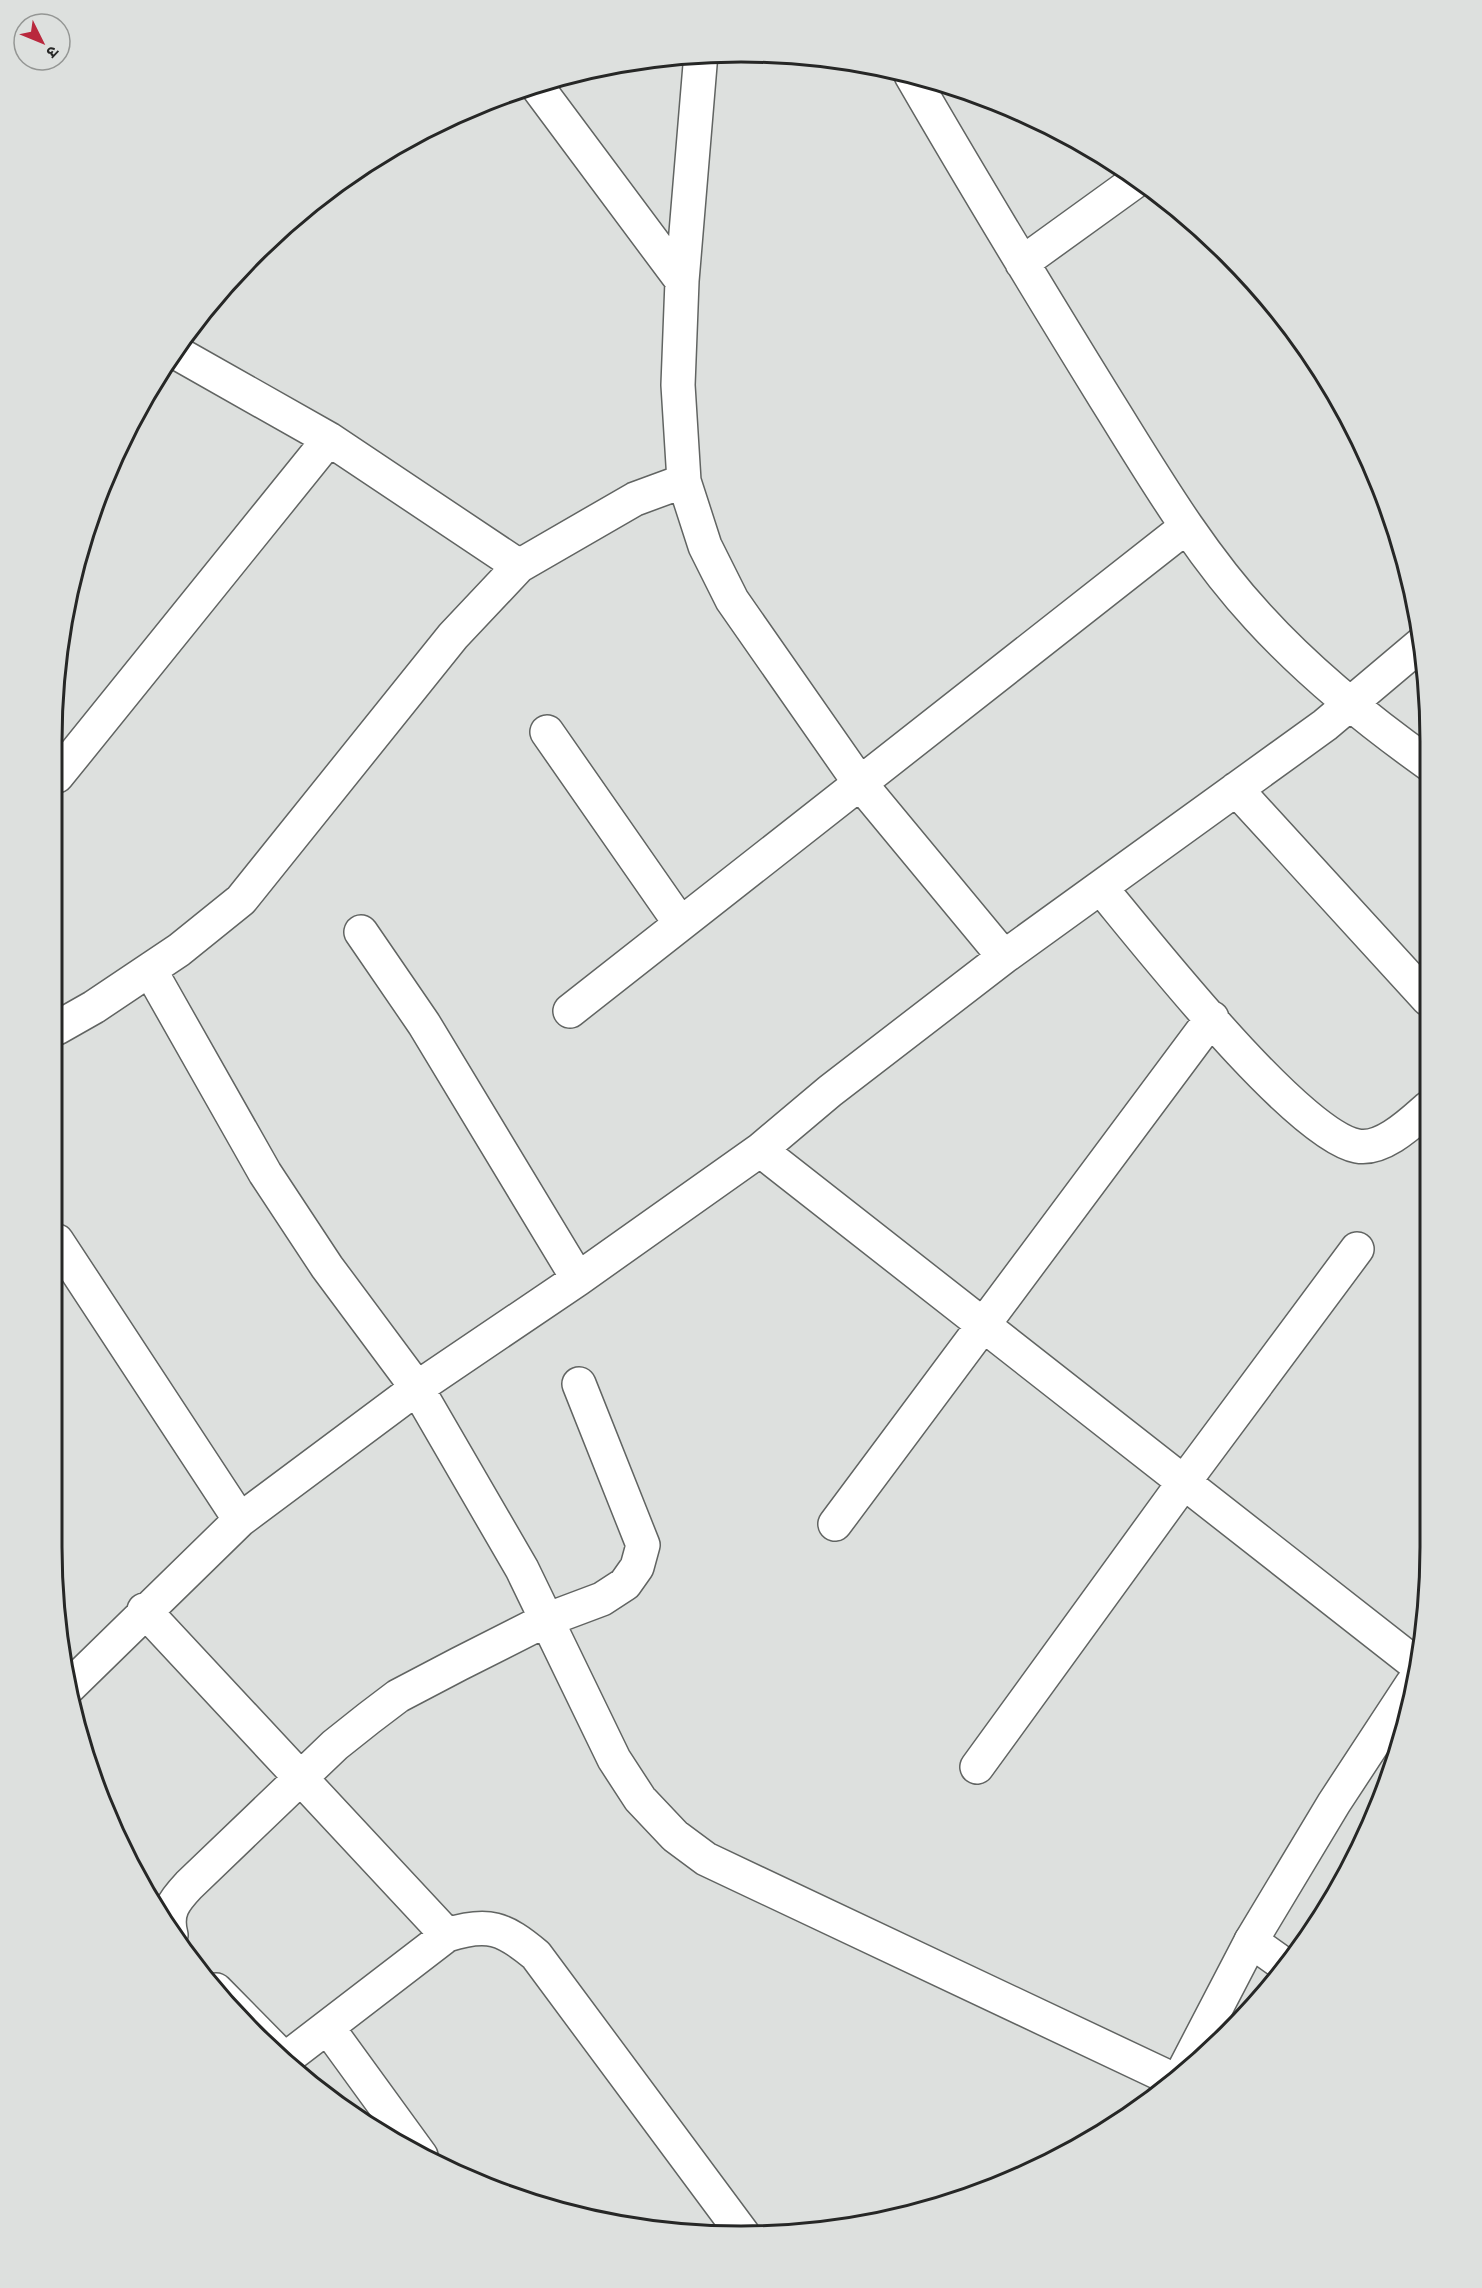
<svg xmlns="http://www.w3.org/2000/svg" width="1482" height="2288" viewBox="0 0 1482 2288" font-family="'Source Sans 3','Noto Sans Devanagari',sans-serif">
  <style>
    .lines { fill: none; stroke-linecap: round; stroke-linejoin: round }
    .street-casing { stroke: #616462; stroke-width: 36 }
    .secondary-casing { stroke: #616462; stroke-width: 36 }
    .street { stroke: #fff; stroke-width: 33 }
    .secondary { stroke: #fff; stroke-width: 33 }
    .rim { fill: none; stroke: #262726; stroke-width: 3 }
  </style>
  <rect width="100%" height="100%" fill="#dde0de"/>
  <g class="lines">
    <defs>
      <path id="street" d="M701,53L682,281L678,385L684,481L705,546L732,600L859,782L1004,957
        M911,75C974,184 1039,291 1105,398C1152,473 1197,551 1258,617C1309,673 1367,720 1429,764
        M536,85L682,281
        M1022,263L1137,180
        M177,353L329,439L519,566
        M547,732L680,923
        M57,776L329,439
        M1236,789L1428,999
        M1101,888C1145,941 1297,1135 1357,1146C1382,1151 1411,1123 1428,1108
        M361,932L424,1024L578,1279
        M150,970L265,1173L327,1267L417,1388L522,1569L614,1759L640,1799L675,1836L706,1859L1172,2079
        M570,1011L1186,527
        M57,1028L94,1007L179,950L241,900L453,636L519,566L635,499L684,481
        M760,1150L1417,1665
        M57,1241L240,1520
        M835,1524L1212,1018
        M144,1610L447,1935
        M69,1687L240,1520L417,1388L578,1279L760,1150L830,1091L1004,957L1325,725L1421,644
        M977,1767L1184,1482L1357,1249
        M171,1935C165,1912 174,1901 189,1885L335,1745L369,1718L398,1696L459,1664L546,1620L602,1599L625,1584L637,1567L643,1545L579,1384
        M1251,1941L1286,1966
        M216,1990L285,2060
        M328,2028L421,2156
        M283,2061L447,1935C488,1922 504,1928 536,1955L743,2234"/>
      <path id="secondary" d="M1185,2068L1251,1941L1334,1803L1412,1684"/>
    </defs>
    <use href="#street" class="street-casing"/>
    <use href="#secondary" class="secondary-casing"/>
    <use href="#street" class="street"/>
    <use href="#secondary" class="secondary"/>
  </g>
  <path d="M0 0H1482V2288H0ZM741 62H741A679 679 0 0 1 1420 741V1547A679 679 0 0 1 741 2226H741A679 679 0 0 1 62 1547V741A679 679 0 0 1 741 62Z" fill="#dde0de" fill-rule="evenodd"/>
  <path class="rim" d="M741 62H741A679 679 0 0 1 1420 741V1547A679 679 0 0 1 741 2226H741A679 679 0 0 1 62 1547V741A679 679 0 0 1 741 62Z"/>
  <g transform="translate(42 42) rotate(133)"><circle r="28" fill="#dde0de" stroke="#949694" stroke-width="1.5"/>
  <path d="M0-4.5L10 22L0 15L-10 22Z" fill="#b9283d"/>
  <text y="-9" font-size="16" font-weight="bold" text-anchor="middle" fill="#262726">उ</text>
  </g>
</svg>
